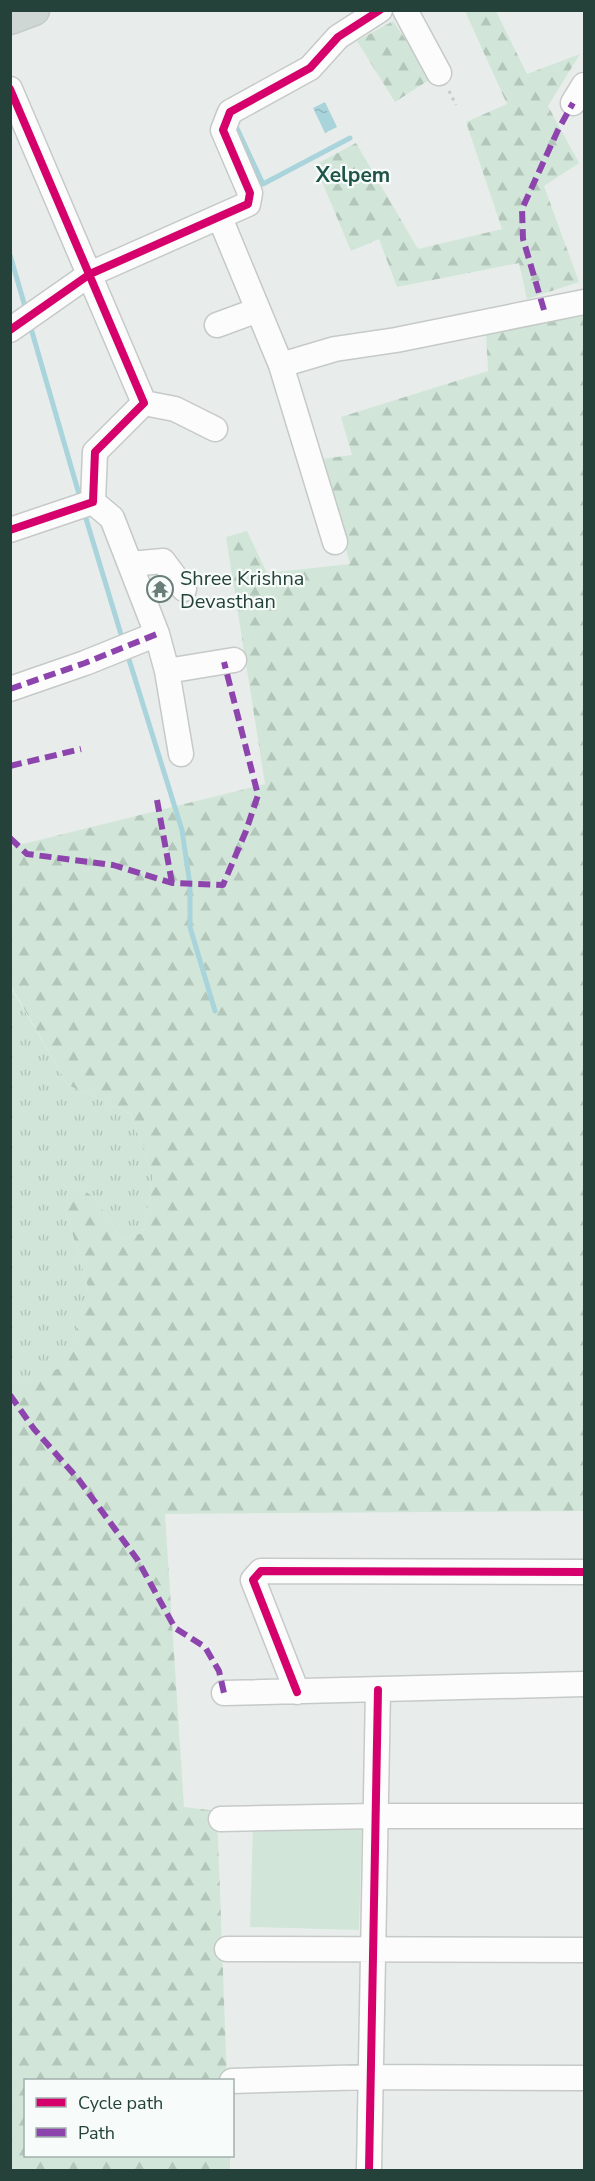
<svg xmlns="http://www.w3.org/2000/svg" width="595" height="2181" viewBox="0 0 595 2181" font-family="'Nunito Sans',sans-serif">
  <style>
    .grass { fill: url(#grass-tufts) }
    .forest { fill: url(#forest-firs) }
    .park { fill: #d1e6d8 }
    .water { fill: url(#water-ripples) }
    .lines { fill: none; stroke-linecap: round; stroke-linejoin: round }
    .stream { stroke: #a9d4db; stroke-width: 5 }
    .minor-casing { stroke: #c5cac8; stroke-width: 27 }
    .major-casing { stroke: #c3ccc9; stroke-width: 33 }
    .path { stroke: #c3ccca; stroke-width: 3; stroke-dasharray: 3 4.5; stroke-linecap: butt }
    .minor { stroke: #fcfcfc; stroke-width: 24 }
    .major { stroke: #cfd7d5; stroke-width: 30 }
    .quiet { stroke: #8e44ad; stroke-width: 6; stroke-dasharray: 12 6; stroke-linecap: butt }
    .cycleway-casing { stroke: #f7fbf9; stroke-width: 11 }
    .cycleway { stroke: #d6006c; stroke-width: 8 }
    .labels { text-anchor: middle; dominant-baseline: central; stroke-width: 4.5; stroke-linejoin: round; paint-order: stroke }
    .poi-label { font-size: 20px; fill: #24423a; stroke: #f7fbf9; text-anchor: start }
    .neighbourhood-label { font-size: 21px; font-weight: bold; fill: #1f5548; stroke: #f7fbf9 }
  </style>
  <defs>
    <pattern id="grass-tufts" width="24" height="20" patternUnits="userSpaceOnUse" patternTransform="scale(1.5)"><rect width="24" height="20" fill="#d1e6d8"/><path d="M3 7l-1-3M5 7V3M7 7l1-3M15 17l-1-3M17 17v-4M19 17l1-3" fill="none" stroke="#b3c6ba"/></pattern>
    <pattern id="forest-firs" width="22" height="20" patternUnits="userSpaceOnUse" patternTransform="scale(1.5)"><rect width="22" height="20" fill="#d1e6d8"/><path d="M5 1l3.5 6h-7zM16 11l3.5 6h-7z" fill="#b3c6ba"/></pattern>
    <pattern id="water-ripples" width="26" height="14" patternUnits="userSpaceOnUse" patternTransform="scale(1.5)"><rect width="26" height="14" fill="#a9d4db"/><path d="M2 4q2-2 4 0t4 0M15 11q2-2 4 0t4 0" fill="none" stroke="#91b7bd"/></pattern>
  </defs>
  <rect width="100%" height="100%" fill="#e8edeb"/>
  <path class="grass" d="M10,986L68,1085L131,1114L153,1177L143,1233L122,1239L95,1198L72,1182L65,1208L88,1287L67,1367L11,1384Z"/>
  <path class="forest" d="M465,11H496L527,74L580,54L548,106L579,163L544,186L579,282L527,299L519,263L397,287L379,239L351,251L315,165L356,143L418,249L502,229L466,122L507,104Z
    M393,21L432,78L395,102L357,41Z
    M584,316V1511L165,1514L184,1807L217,1811L227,2080H26V2156H230V2170H11V1384L67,1366L88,1287L65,1208L72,1182L95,1198L122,1239L143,1233L153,1177L131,1114L68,1085L11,986V847L265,784L226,537L247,531L267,573L350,564L322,459L352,455L341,417L488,371L486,332Z"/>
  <path class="park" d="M253,1822L362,1825L359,1930L250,1927Z"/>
  <path class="water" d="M325,102L337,127L325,133L313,108Z"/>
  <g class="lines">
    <path class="stream" d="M234,122L263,184L350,138
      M10,255L26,310
      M30,325L81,501
      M84,512L123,641
      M127,653L182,830L190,885V927L215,1011"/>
    <defs>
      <path id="minor" d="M405,10L439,73
        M10,89L144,403L95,452L93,502L10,530
        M573,103L584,85
        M220,218L281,365L335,542
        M217,325L258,310
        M10,330L90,274L248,204L250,193L223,130L230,112L310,68L338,37L380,10
        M281,365L335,349L396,340L584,302
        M144,403L175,409L215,429
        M93,502L112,518L157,634L167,671L234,660
        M130,564L163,561L184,589
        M167,671L181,754
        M10,689L85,663L157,634
        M297,1692L253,1580L261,1571L584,1572
        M224,1693L584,1684
        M221,1819L375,1816H584
        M227,1949L584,1950
        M232,2081L370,2077L584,2078
        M369,2170L378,1690"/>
      <path id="major" d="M10,19L34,10"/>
    </defs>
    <use href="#minor" class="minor-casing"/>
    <use href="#major" class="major-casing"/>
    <path class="path" d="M449,91L456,105"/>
    <use href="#minor" class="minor"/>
    <use href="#major" class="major"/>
    <path class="quiet" d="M544,310L523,239L522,209L558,130L573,103
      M10,689L85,663L157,634
      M10,766L81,749
      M157,800L172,883
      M10,838L27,854L113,865L172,883L223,885L246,831L258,795L224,662
      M10,1395L34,1429L79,1480L137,1559L175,1628L205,1647L219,1671L224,1693"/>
    <defs>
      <path id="cycleway" d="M10,89L144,403L95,452L93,502L10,530
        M10,330L90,274L248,204L250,193L223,130L230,112L310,68L338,37L380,10
        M297,1692L253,1580L261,1571L584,1572
        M369,2170L378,1690"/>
    </defs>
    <use href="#cycleway" class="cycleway-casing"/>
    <use href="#cycleway" class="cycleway"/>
  </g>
  <defs>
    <symbol id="temple-ring" viewBox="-11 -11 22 22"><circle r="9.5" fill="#f7fbf9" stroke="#697e78" stroke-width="1.5"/><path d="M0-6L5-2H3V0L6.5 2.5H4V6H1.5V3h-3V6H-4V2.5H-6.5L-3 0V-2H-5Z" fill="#697e78"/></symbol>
  </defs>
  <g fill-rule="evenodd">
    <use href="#temple-ring" x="145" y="574" width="30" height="30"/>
  </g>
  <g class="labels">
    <g class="poi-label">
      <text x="180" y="578">Shree Krishna<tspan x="180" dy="23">Devasthan</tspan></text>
    </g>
    <g class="neighbourhood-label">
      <text x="353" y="175">Xelpem</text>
    </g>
  </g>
  <rect width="595" height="2181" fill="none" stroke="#24423a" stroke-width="24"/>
  <rect x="24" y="2079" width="210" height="78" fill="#f7fbf9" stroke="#a3b1ad" stroke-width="1.5"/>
  <rect x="36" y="2098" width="30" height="9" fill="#d6006c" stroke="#a3b1ad" stroke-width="1.5"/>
  <text x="78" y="2109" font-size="18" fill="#24423a">Cycle path</text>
  <rect x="36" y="2128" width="30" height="9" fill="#8e44ad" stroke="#a3b1ad" stroke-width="1.5"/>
  <text x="78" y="2139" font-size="18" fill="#24423a">Path</text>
</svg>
